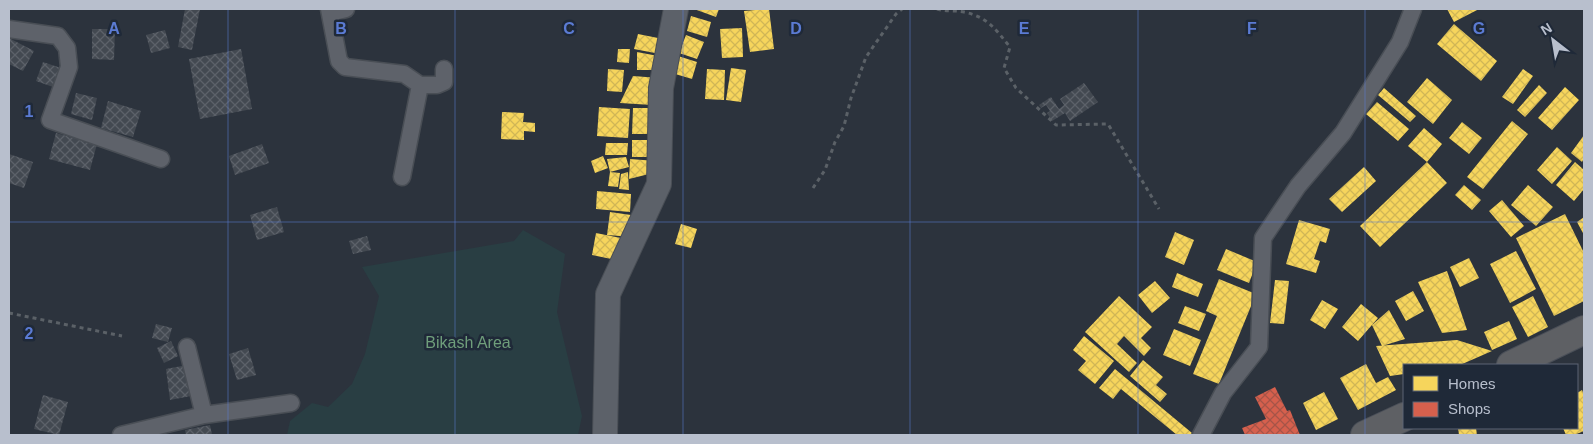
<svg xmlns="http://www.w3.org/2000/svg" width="1593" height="444" viewBox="0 0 1593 444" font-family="Arial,sans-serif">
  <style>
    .green { fill: #293e43 }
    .homes { fill: url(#homes-cross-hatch) }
    .shops { fill: url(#shops-cross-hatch) }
    .building { fill: url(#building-cross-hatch) }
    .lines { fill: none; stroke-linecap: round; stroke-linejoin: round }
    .street-casing { stroke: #494e55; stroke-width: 19 }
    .secondary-casing { stroke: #494e55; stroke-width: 26 }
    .highway-casing { stroke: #4a4f58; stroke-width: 30 }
    .path { stroke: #5b6167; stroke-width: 3; stroke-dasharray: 4 4; stroke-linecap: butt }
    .street { stroke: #5e626a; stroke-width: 16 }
    .secondary { stroke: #5c6169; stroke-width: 24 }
    .highway { stroke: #5e6064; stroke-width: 28 }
    .grid { fill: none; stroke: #5b7bd4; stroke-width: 1; stroke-opacity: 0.55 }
    .labels { text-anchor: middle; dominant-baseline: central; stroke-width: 5; stroke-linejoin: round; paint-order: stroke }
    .park-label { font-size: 16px; fill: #6f9e7b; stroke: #1f2938 }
    .grid-label { font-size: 16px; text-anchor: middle; font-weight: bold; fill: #5b7bd4; stroke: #1f2938; stroke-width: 5; stroke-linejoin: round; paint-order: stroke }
  </style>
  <defs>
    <pattern id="homes-cross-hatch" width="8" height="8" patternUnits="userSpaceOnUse" patternTransform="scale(1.25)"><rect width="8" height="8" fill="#f6d55c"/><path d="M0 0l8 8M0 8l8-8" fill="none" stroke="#d0b656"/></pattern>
    <pattern id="shops-cross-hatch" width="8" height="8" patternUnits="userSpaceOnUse" patternTransform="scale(1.25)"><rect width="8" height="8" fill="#d6604d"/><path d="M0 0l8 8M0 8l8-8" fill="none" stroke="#a65448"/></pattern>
    <pattern id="building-cross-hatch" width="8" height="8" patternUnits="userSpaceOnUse" patternTransform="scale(1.25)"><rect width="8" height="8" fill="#434951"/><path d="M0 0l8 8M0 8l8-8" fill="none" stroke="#5c6169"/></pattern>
  </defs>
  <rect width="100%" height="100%" fill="#2c333d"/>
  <path class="green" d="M523,230L565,254L557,312L582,416L578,435H287L290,421L312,403L328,407L352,384L365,354L379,296L362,267L514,241Z"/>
  <path class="homes" d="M694,9H719L716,17Z
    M767,9H769L774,49L750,52L744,11Z
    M1447,9H1479L1454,22Z
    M691,16L711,22L707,37L687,31Z
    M1454,24L1497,61L1481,81L1437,44Z
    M742,28L743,57L722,58L720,29Z
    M638,34L663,39L660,54L634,49Z
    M686,35L704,42L697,59L679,53Z
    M618,49H630L629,63L617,62Z
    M637,52L658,56V70H637Z
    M678,56L697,62L692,79L672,73Z
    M731,68L746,70L741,102L726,100Z
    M608,69L624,70L622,92L607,91Z
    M707,69L725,70L724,100L705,99Z
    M1523,69L1533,76L1513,104L1502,97Z
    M633,76L659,78L652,105L620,103Z
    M1427,78L1452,100L1433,124L1407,102Z
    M1539,85L1547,93L1525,117L1517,110Z
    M1565,87L1579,100L1552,130L1538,118Z
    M1384,88L1416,116L1410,122L1378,95Z
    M1377,102L1409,129L1398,141L1366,114Z
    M599,107L630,109L628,138L597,136Z
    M633,108H653L652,134H632Z
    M502,112L524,113L523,122L535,123V132L524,131V140L501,139Z
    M1512,121L1528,134L1483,189L1467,177Z
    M1462,122L1482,138L1469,154L1449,138Z
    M1424,128L1442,144L1427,162L1408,146Z
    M1584,135V158L1582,162L1571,153Z
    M632,140H653V157H632Z
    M606,143H628L627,155H605Z
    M1557,147L1572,161L1552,184L1537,170Z
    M603,156L608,168L595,173L591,161Z
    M626,157L629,167L610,172L607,159Z
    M630,159L656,161L649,174L629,179Z
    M1427,162L1447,183L1380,247L1360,226Z
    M1575,162L1584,170V189L1574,201L1556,185Z
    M1364,167L1376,181L1342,212L1329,199Z
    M610,172L620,173L618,187L608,186Z
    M628,172L629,190L619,189L621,174Z
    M1464,185L1481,200L1472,210L1455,195Z
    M1528,185L1553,207L1536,226L1511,205Z
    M597,191L631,194L630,212L596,209Z
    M1502,200L1524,226L1511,237L1489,211Z
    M610,212L638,216L633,237L607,235Z
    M1565,214L1584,253V301L1554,316L1516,238Z
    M1584,217V235L1577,222Z
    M1299,220L1330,229L1326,243L1320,241L1314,259L1320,261L1316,273L1286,264Z
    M681,224L697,229L691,248L675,244Z
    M1175,232L1194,240L1184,265L1165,257Z
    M596,233L626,239L621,261L592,255Z
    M1226,249L1257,262L1249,283L1217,270Z
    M1516,251L1536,289L1510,303L1490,264Z
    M1469,258L1479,278L1460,287L1450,267Z
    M1447,271L1467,330L1442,333L1418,282Z
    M1177,273L1203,284L1198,297L1172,287Z
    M1219,279L1256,294L1219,384L1193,374L1217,316L1206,311Z
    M1275,280L1289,281L1284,324L1270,323Z
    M1155,281L1170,298L1152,313L1138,295Z
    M1413,291L1424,311L1406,321L1395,301Z
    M1119,296L1152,327L1141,338L1151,348L1144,356L1124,336L1117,344L1137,363L1129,372L1085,332Z
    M1533,296L1548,327L1528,337L1512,307Z
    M1322,300L1338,309L1325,329L1310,320Z
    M1361,304L1378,318L1358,341L1342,327Z
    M1185,306L1206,314L1199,331L1178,323Z
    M1389,310L1405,339L1382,346L1372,325Z
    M1509,321L1517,339L1492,350L1484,332Z
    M1174,329L1201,340L1190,366L1163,355Z
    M1084,336L1114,361L1095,384L1078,370L1086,361L1073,350Z
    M1457,340L1492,351L1460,365H1404V374L1390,376L1376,346Z
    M1143,360L1163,377L1156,385L1167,394L1160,402L1130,376Z
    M1366,364L1376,383L1388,377L1396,390L1358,410L1340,378Z
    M1115,369L1192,433L1190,435H1177L1121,389L1113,399L1099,388Z
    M1582,390L1584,395V431L1574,435H1566L1563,428H1577V393Z
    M1324,392L1338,419L1316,430L1303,403Z
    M1458,428H1476L1477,435H1459Z"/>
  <path class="shops" d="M1275,387L1287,411L1290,410L1300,435H1245L1242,428L1266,419L1255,397Z"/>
  <path class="building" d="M185,9H200L192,50L178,47Z
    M92,29H115L114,60L92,59Z
    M165,30L170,48L151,53L146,35Z
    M9,38L34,51L23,71L9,64Z
    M241,49L252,109L200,119L189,59Z
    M43,62L61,68L53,87L36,81Z
    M1084,83L1098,102L1070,121L1065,113L1052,121L1047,113L1050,111L1046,105L1041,108L1039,105L1051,97L1059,109L1064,105L1060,99Z
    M76,93L97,98L92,120L71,114Z
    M108,101L141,111L133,137L101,128Z
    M56,133L97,144L90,170L49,159Z
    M262,144L269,163L235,175L229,156Z
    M9,154L33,162L24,188L9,183Z
    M277,207L284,232L257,240L250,215Z
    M367,236L371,250L353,254L349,241Z
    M156,324L172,328L168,342L152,338Z
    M171,341L178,356L164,363L157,348Z
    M248,348L256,375L237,380L229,354Z
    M187,365L191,396L170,400L166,369Z
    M43,395L68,402L59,435L34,429Z
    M210,425L212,435H186L185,430Z"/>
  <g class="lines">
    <defs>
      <path id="street" d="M329,9L339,61L345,67L404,74L420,85L402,177
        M330,13L346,9
        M9,29L58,36L67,48L69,67L50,120L161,159
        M420,85H437L444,82V69
        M187,347L204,415
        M121,435L204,415L291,403
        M1201,435L1223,393L1259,347L1263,238L1298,186L1343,133L1400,42L1413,9"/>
      <path id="secondary" d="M605,435L608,294L659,184L661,88L676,9"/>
      <path id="highway" d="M1511,365L1584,330
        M1365,435L1404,417"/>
    </defs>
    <use href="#street" class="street-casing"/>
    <use href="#secondary" class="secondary-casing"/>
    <use href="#highway" class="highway-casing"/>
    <path class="path" d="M937,9C946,12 955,10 964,12C988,17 996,30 1010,47L1004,68L1016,88L1056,125L1108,124L1159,209
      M813,188L825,170L835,142L844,126L851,98L866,57L896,14L902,9
      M9,313L122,336"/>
    <use href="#street" class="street"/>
    <use href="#secondary" class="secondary"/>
    <use href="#highway" class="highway"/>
  </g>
  <path class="grid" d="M228,9V435M455,9V435M683,9V435M910,9V435M1138,9V435M1365,9V435M9,222H1584"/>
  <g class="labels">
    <g class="park-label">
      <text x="468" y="342">Bikash Area</text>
    </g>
  </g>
  <g class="grid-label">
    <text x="114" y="34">A</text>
    <text x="341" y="34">B</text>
    <text x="569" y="34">C</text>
    <text x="796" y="34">D</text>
    <text x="1024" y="34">E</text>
    <text x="1252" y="34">F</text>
    <text x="1479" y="34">G</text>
    <text x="29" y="117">1</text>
    <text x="29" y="339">2</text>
  </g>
  <rect width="1593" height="444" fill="none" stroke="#b8bfcd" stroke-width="20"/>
  <rect x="1403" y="364" width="175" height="65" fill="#1f2938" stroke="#5c6574"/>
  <rect x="1413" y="376" width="25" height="15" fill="#f6d55c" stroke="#5c6574"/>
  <text x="1448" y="389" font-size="15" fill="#b8bfcd">Homes</text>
  <rect x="1413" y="402" width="25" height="15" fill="#d6604d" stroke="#5c6574"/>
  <text x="1448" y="414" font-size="15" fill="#b8bfcd">Shops</text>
  <g transform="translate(1553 40) rotate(329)" stroke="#1f2938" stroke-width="4" paint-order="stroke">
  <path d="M0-4L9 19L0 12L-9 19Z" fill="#b8bfcd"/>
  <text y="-8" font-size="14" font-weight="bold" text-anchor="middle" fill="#b8bfcd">N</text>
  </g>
</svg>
